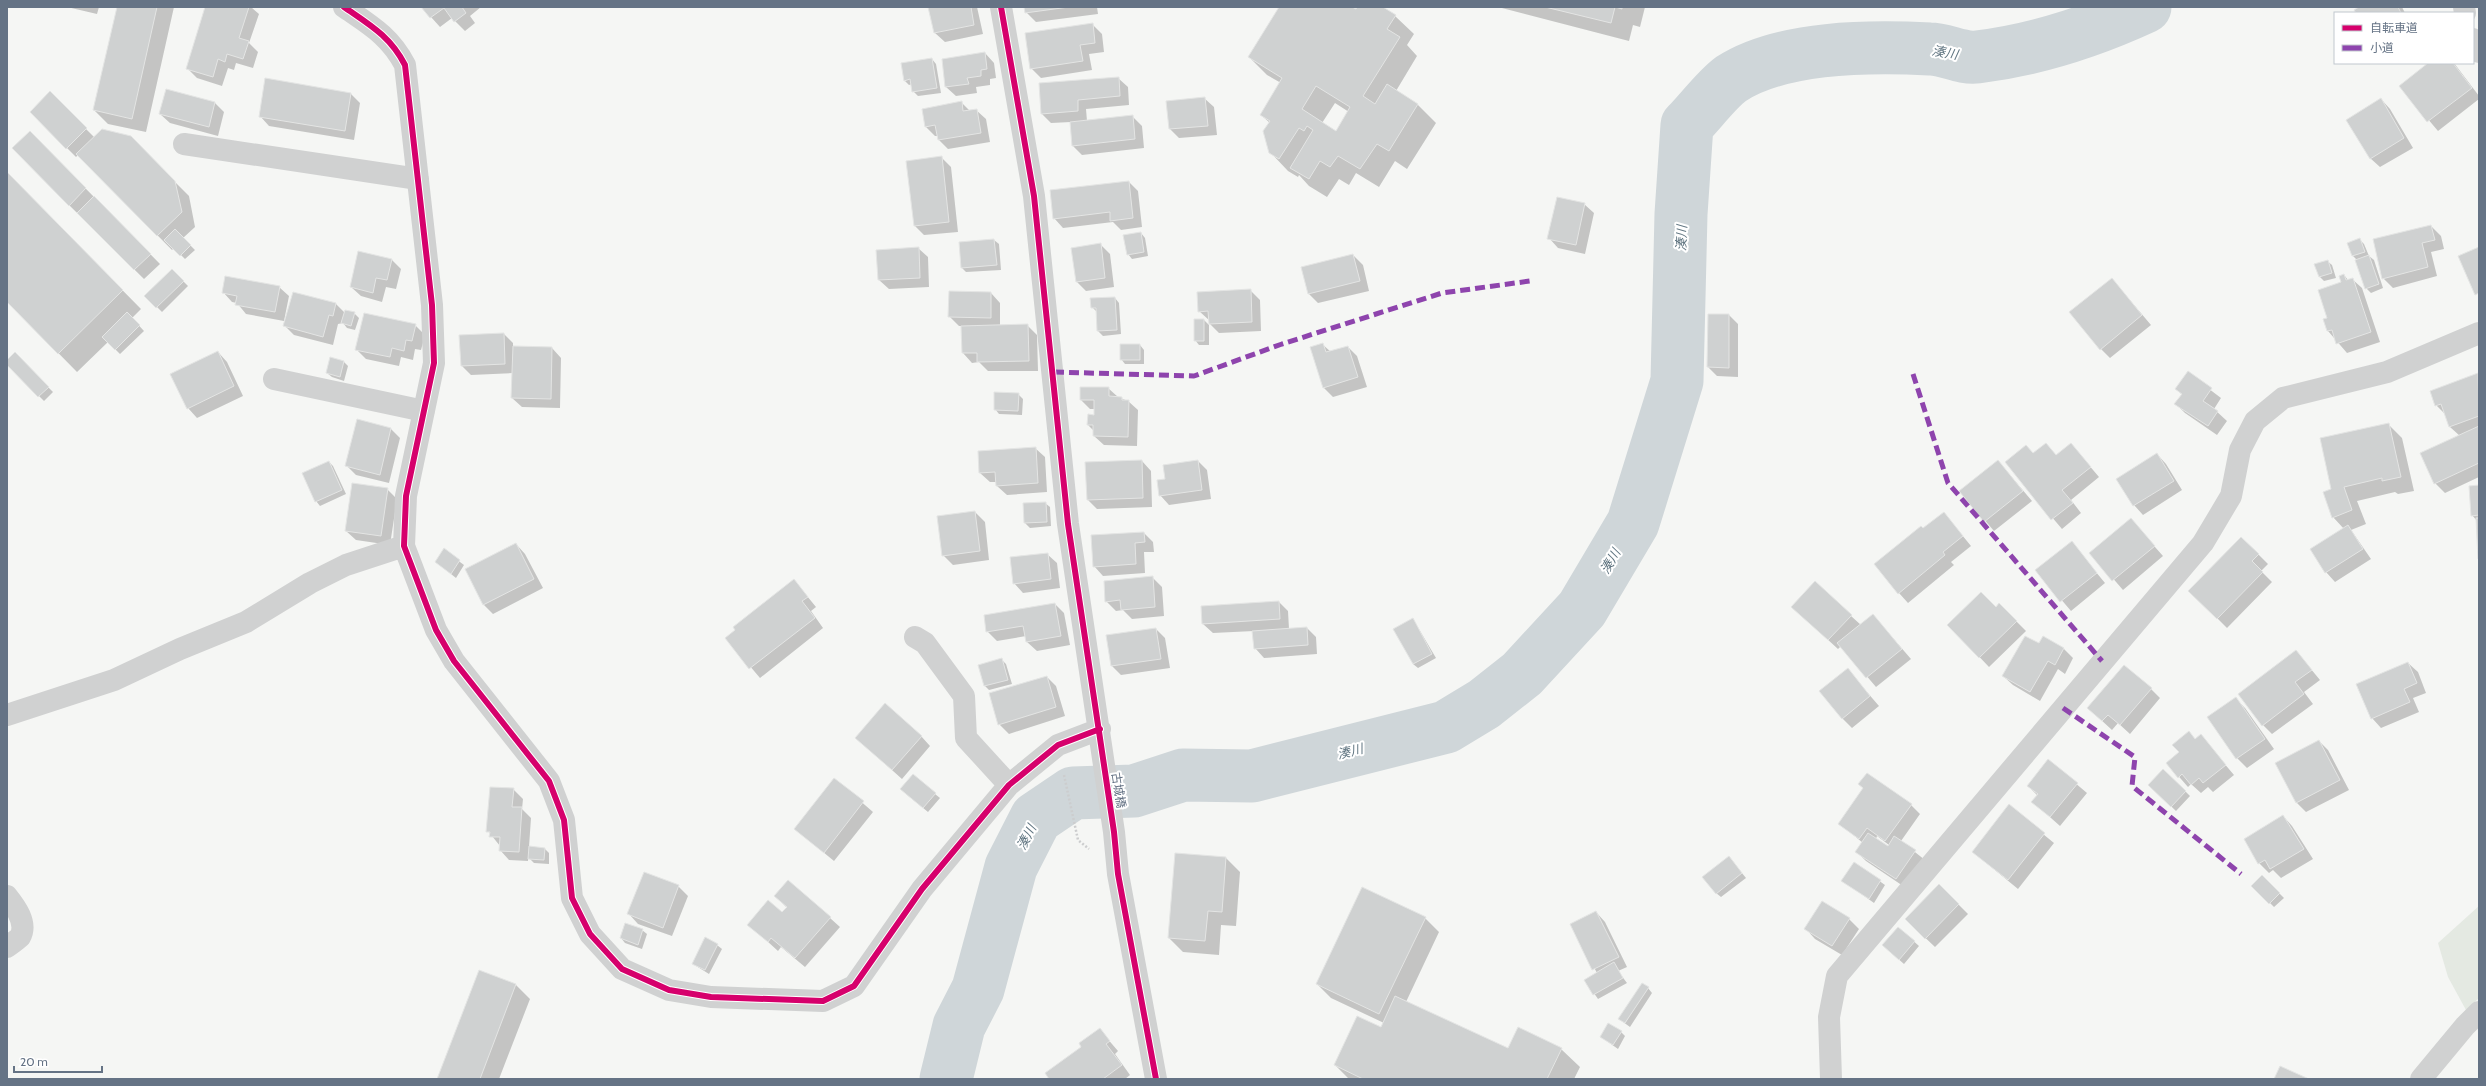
<svg xmlns="http://www.w3.org/2000/svg" width="2486" height="1086" viewBox="0 0 2486 1086" font-family="Cabin,'Noto Sans JP',sans-serif">
  <style>
    .green { fill: #e4e9e2 }
    .shadow { fill: #0003; fill-rule: evenodd }
    .lines { fill: none; stroke-linecap: round; stroke-linejoin: round }
    .river { stroke: #cfd6d9; stroke-width: 53 }
    .building { fill: #cfd1d1; stroke: #e4e5e4; fill-rule: evenodd }
    .path { stroke: #cccdce; stroke-width: 2.5; stroke-dasharray: 2 2; stroke-linecap: butt }
    .minor { stroke: #d0d1d1; stroke-width: 22 }
    .quiet { stroke: #8e44ad; stroke-width: 5; stroke-dasharray: 10 5; stroke-linecap: butt }
    .cycleway-casing { stroke: #fff; stroke-width: 8 }
    .cycleway { stroke: #d6006c; stroke-width: 6 }
    .labels { text-anchor: middle; dominant-baseline: central; stroke-width: 4; stroke-linejoin: round; paint-order: stroke }
    .street-label { font-size: 12px; fill: #657385; stroke: #fff }
    .water-label { font-size: 13px; font-style: italic; fill: #607581; stroke: #fff }
  </style>
  <rect width="100%" height="100%" fill="#f5f6f4"/>
  <path class="green" d="M2479,906V998L2466,1010L2448,977L2438,943Z"/>
  <path class="shadow" d="M67,7H99L97,14Z
    M118,7H174L146,132L108,124L94,110Z
    M206,7H251L259,14L249,43L258,52L253,68L236,63L234,70L228,68L222,86L197,78L187,68Z
    M422,7H481L470,16L475,23L465,31L452,18L440,27Z
    M929,7H977L983,34L945,42L935,33Z
    M1025,7H1097L1098,14L1036,22L1026,12Z
    M1280,7H1350L1356,10L1358,7H1381L1395,16L1414,34L1407,45L1417,56L1396,91L1418,105L1436,123L1407,169L1395,161L1379,187L1356,173L1349,185L1339,179L1327,197L1309,186L1299,175L1298,177L1288,171L1270,152V123L1261,115L1281,83L1267,75L1249,57ZM1335,103L1349,112L1336,132L1322,123Z
    M1498,7H1645L1640,27L1633,25L1629,41Z
    M2362,7H2402L2405,13H2357Z
    M1092,24L1102,34L1104,52L1089,54L1092,70L1041,78L1031,68Z
    M985,53L994,63L996,78L990,79V85L976,87L977,93L956,96L946,87Z
    M932,59L936,64L941,93L918,96L913,91L912,84L909,85L904,80Z
    M2430,63H2454L2479,96V99L2438,131L2400,86Z
    M1118,78L1128,87L1129,105L1086,109L1087,121L1132,116L1142,126L1144,148L1082,155L1073,146L1071,122L1051,123L1042,114L1040,84Z
    M50,93L94,137H130L189,196L195,227L183,238L195,250L185,259L174,248L172,250L78,155L76,157L31,112Z
    M351,94L360,103L354,140L269,126L260,116Z
    M1204,98L1214,107L1217,135L1179,138L1170,129L1167,101Z
    M2381,99L2390,109L2413,148L2380,167L2370,158Z
    M961,102L970,111L976,110L986,119L990,142L948,149L939,140L938,136H935L926,127Z
    M215,103L224,112L218,136L170,123L160,114Z
    M30,132L160,264L144,279L69,205Z
    M941,157L951,167L958,232L924,235L915,226L907,161Z
    M7,173L141,309L132,318L144,331L120,354L108,342L77,372L7,301Z
    M1129,182L1138,191L1142,227L1121,230L1113,222L1063,228L1054,218Z
    M1584,204L1594,213L1585,254L1558,248L1549,238Z
    M2431,226L2441,236L2444,249L2431,252L2437,276L2393,288L2383,278Z
    M1141,233L1145,238L1148,256L1132,259L1128,254Z
    M994,240L999,244L1001,270L966,272L962,268Z
    M2360,240L2364,244L2369,256L2374,260L2383,288L2371,293L2366,288L2357,260L2353,256Z
    M1100,244L1110,254L1114,287L1086,291L1077,282Z
    M918,248L928,257L929,287L889,289L879,280L877,251Z
    M1353,255L1363,265L1369,291L1318,303L1309,294Z
    M392,260L401,269L396,289L386,287L382,302L361,296L351,287Z
    M2327,261L2332,265L2336,278L2324,281L2320,277L2315,265Z
    M172,270L188,286L162,312L146,296Z
    M2344,275L2348,280L2352,279L2362,288L2380,342L2347,353L2328,331L2324,320L2329,318Z
    M2112,279L2151,325L2110,358L2101,349Z
    M279,287L289,296L284,321L246,314L237,303L232,302L223,292Z
    M1250,290L1260,300L1261,331L1219,333L1210,324V321L1199,311Z
    M293,293L336,304L345,313H354L359,318L355,330L347,328L343,323L338,324L333,345L294,335L285,326Z
    M991,293L1000,303V326L1027,325L1037,335L1038,371H988L979,362L972,363L963,353L962,326H959L949,316Z
    M1115,298L1119,303L1121,334L1103,336L1098,331L1097,312L1092,307Z
    M1729,315L1738,324V377L1717,376L1708,367Z
    M1204,320L1209,325V345H1199L1195,340Z
    M415,325L425,335L421,350L415,349L413,360L401,357L399,366L366,359L357,350Z
    M504,334L513,343V347L552,348L561,358L560,408L522,407L512,398L513,373L471,375L462,366Z
    M1322,344L1331,352L1348,347L1357,356L1367,387L1333,397L1324,388Z
    M1140,345L1144,350V364H1125L1121,359Z
    M218,352L227,362L243,396L197,418L188,408Z
    M15,354L53,392L44,401L7,364Z
    M344,362L348,366L344,381L332,377L327,373Z
    M2188,373L2221,398L2214,409L2227,421L2217,435L2185,413L2176,404L2182,395L2177,389Z
    M2478,374L2479,477L2445,493L2435,483L2460,436L2450,427L2446,415L2436,405L2431,391Z
    M1108,388L1118,397L1128,401L1138,410L1137,446L1104,445L1094,436V431L1088,425L1095,416V409H1090L1081,400Z
    M1018,394L1023,399L1022,415L999,414L995,409Z
    M2388,424L2402,438L2414,491L2398,494L2395,492L2357,501L2366,524L2351,530L2371,559L2335,582L2326,572L2344,529L2333,517L2332,490Z
    M391,429L400,438L389,483L356,475L347,466Z
    M2046,444L2057,456L2071,444L2099,477L2071,500L2081,513L2062,529L2006,463L2033,454Z
    M1035,448L1045,457L1047,492L1007,495L997,486V482H990L980,473Z
    M2157,454L2166,464L2182,490L2143,515L2134,505Z
    M1142,461L1151,471L1152,507L1097,509L1088,500Z
    M1198,461L1207,470L1211,499L1169,505L1160,495L1166,480Z
    M1998,461L2032,501L1994,531L1960,491Z
    M329,462L333,466L346,494L320,506L316,501Z
    M2479,486V559L2477,521L2472,515Z
    M387,489L397,499L390,545L356,540L346,531Z
    M1045,503L1050,507L1051,526L1030,528L1025,523L1024,504Z
    M975,512L985,522L989,560L953,565L943,555Z
    M1944,513L1971,546L1951,562L1954,565L1908,603L1899,593L1923,529Z
    M2131,520L2163,556L2123,590L2091,553Z
    M1144,533L1153,542L1154,552H1144L1145,573L1103,576L1094,566Z
    M2072,543L2105,583L2071,611L2036,570Z
    M516,544L525,554L543,588L493,614L484,605L466,570Z
    M444,550L464,565L456,578L436,562Z
    M1047,554L1057,563L1060,588L1023,593L1014,583Z
    M2258,554L2268,564L2261,571L2272,582L2227,628L2199,600Z
    M1152,577L1162,587L1164,616L1132,619L1123,610L1116,611L1106,601Z
    M794,580L816,607L811,611L823,628L760,678L727,639Z
    M1279,602L1288,611L1289,629L1307,628L1316,637L1317,654L1264,658L1255,648L1254,631L1213,633L1203,624Z
    M1055,604L1064,613L1070,645L1037,651L1027,642L1026,636L997,641L987,631Z
    M1999,604L2026,631L1989,667L1949,625L1996,608Z
    M1873,615L1911,659L1876,687L1841,646L1838,649L1802,616H1851L1861,625Z
    M1413,619L1436,658L1418,668L1413,664Z
    M1156,629L1165,638L1170,668L1121,675L1112,666Z
    M2043,637L2064,649L2073,658L2065,674L2058,669L2040,701L2013,685L2003,676L2039,645Z
    M2296,651L2320,680L2304,692L2313,704L2272,734L2263,725Z
    M1001,659L1006,664L1012,684L989,690L985,686L980,665Z
    M2408,663L2418,672L2426,693L2413,698L2419,712L2381,728L2372,718Z
    M1848,670L1879,706L1852,728L1842,718Z
    M1047,677L1056,686L1065,716L1009,734L999,724Z
    M2151,689L2160,698L2130,734L2118,723L2112,730L2088,708Z
    M2236,699L2245,708L2274,749L2247,768L2237,758Z
    M2189,733L2196,740L2201,736L2234,775L2213,792L2208,787L2201,793L2191,784L2188,787L2167,763L2180,753Z
    M921,736L930,746L902,779L856,738Z
    M2319,741L2328,750L2349,790L2306,812L2297,803L2276,763Z
    M2048,760L2087,793L2060,826L2033,802L2038,796L2028,786Z
    M2164,770L2190,796L2176,811L2149,785Z
    M835,779L873,812L834,861L795,829Z
    M513,789L523,799L522,809L531,818L529,847L545,849L549,853V864L534,863L528,857V861L509,860L500,850V846L488,831Z
    M906,794H935L940,798L928,812Z
    M1911,805L1920,814L1901,841L1925,860L1906,888L1866,861L1857,852L1863,843L1840,824ZM1877,836L1889,845L1888,847L1876,839Z
    M2009,806L2054,843L2018,889L1973,852Z
    M2283,816L2292,826L2313,859L2281,878L2273,870L2269,873L2259,863Z
    M1226,858L1240,872L1236,926L1221,925L1219,955L1183,952L1169,938Z
    M1733,862L1746,878L1721,897L1716,893Z
    M1854,863L1885,885L1874,903L1843,881Z
    M2262,876L2284,898L2274,907L2253,886Z
    M1939,885L1968,914L1935,947L1916,929Z
    M678,886L688,896L672,936L638,924L629,914Z
    M776,896L830,918L840,927L805,967L781,947L778,951L748,924L782,913L787,908Z
    M1596,912L1605,922L1627,967L1618,971L1627,983L1598,999L1585,980L1597,973L1571,924Z
    M1425,918L1439,932L1406,1002L1508,1050L1561,1049L1580,1067L1574,1079H1349L1335,1065L1381,1029L1384,1023L1331,998L1317,984Z
    M1849,919L1859,929L1842,955L1815,939L1806,929Z
    M1899,928L1919,946L1904,964L1888,950Z
    M642,930L647,934L642,949L625,943L621,938Z
    M717,945L722,949L709,974L693,964Z
    M480,971L516,985L530,999L499,1079H438Z
    M1648,988L1652,993L1630,1027L1619,1019Z
    M1100,1030L1118,1051L1115,1054L1130,1075L1125,1079H1051Z
    M1621,1032L1625,1036L1618,1049L1601,1037Z"/>
  <g class="lines">
    <path class="river" d="M946,1079L959,1026L978,989L1011,867L1036,818L1073,793L1134,791L1183,775L1252,776L1446,727L1484,704L1522,674L1582,609L1633,523L1677,381L1681,214L1687,125C1700,112 1717,89 1731,79C1782,46 1871,46 1930,49C1945,49 1962,59 1977,57C2035,50 2093,31 2145,7"/>
  </g>
  <path class="building" d="M117,7H157L132,119L93,110Z
    M205,7H249L239,38L249,41L243,59L227,54L225,62L218,59L213,77L186,69Z
    M421,7H462L466,13L454,22L444,8L430,18Z
    M928,7H971L974,25L934,33Z
    M1024,7H1069L1025,13Z
    M1279,7H1352L1356,9L1357,7H1383L1396,15L1387,29L1400,37L1363,96L1375,104L1387,84L1418,104L1389,151L1377,144L1360,169L1338,156L1330,167L1320,161L1309,179L1290,168L1313,130L1307,126L1304,131L1299,128L1279,159L1269,153L1263,131L1270,121L1260,115L1282,78L1248,57ZM1316,86L1350,107L1336,131L1302,109Z
    M1545,7H1622V9L1615,7L1611,23Z
    M2359,7H2398L2401,13H2356L2354,10Z
    M1093,23L1095,43L1080,45L1083,61L1030,69L1025,33Z
    M985,52L987,69L981,70V76L967,78L969,84L945,87L942,59Z
    M932,58L937,88L912,92L910,79L904,81L901,63Z
    M2428,63H2453L2472,88L2427,122L2399,86Z
    M1119,77L1120,96L1078,100V111L1041,114L1039,83Z
    M265,78L351,93L345,131L259,117Z
    M166,89L215,102L209,127L159,114Z
    M50,91L87,128L66,149L30,112Z
    M1205,97L1208,126L1169,129L1166,101Z
    M2381,98L2404,138L2370,159L2346,120Z
    M962,101L963,111L977,109L981,133L938,140L935,125L925,127L922,109Z
    M1133,115L1135,139L1072,146L1070,122Z
    M102,129L131,136L175,181L182,212L157,236L76,154Z
    M30,131L86,188L69,206L12,148Z
    M942,156L949,222L914,226L906,161Z
    M7,172L123,290L58,354L7,302Z
    M1129,181L1133,218L1110,221V212L1053,219L1050,190Z
    M94,196L151,254L134,270L77,213Z
    M1557,197L1585,203L1576,245L1547,239Z
    M2431,225L2435,240L2422,243L2428,267L2382,279L2373,239Z
    M175,229L191,245L180,256L164,240Z
    M1141,232L1144,252L1127,255L1123,235Z
    M2360,238L2365,252L2352,256L2347,243Z
    M994,239L997,265L961,268L959,242Z
    M1101,243L1105,278L1076,282L1071,248Z
    M919,247L920,278L878,280L876,250Z
    M2479,247V293L2475,295L2458,256Z
    M358,251L392,259L387,280L376,278L373,293L350,287Z
    M1353,254L1360,281L1308,294L1301,267Z
    M2369,255L2379,284L2365,289L2355,260Z
    M2328,260L2332,273L2319,277L2314,264Z
    M172,269L184,281L156,308L144,296Z
    M2344,274L2346,280L2353,278L2371,332L2336,344L2332,330L2327,331L2323,319L2327,318L2318,290L2341,282L2339,276Z
    M225,276L280,286L275,312L235,305L237,296L222,293Z
    M2112,278L2142,315L2100,350L2069,312Z
    M1251,289L1252,322L1209,324L1208,311L1198,312L1197,292Z
    M949,291L991,292V318L948,317Z
    M293,292L336,303L333,316L329,315L323,337L283,326Z
    M1115,297L1117,330L1097,331L1096,308H1091L1090,298Z
    M345,310L355,312L351,326L341,323Z
    M127,312L140,325L115,350L102,337Z
    M364,313L416,324L412,341L406,340L404,351L392,348L390,357L355,350Z
    M1708,314H1729V368L1707,367Z
    M1194,319H1204V341H1194Z
    M1028,324L1029,361L977,362V353H962L961,326Z
    M504,333L505,364L461,366L459,335Z
    M1323,343L1326,352L1348,346L1358,377L1323,388L1310,347Z
    M1120,344H1140V360H1120Z
    M513,346L552,347L551,399L511,398Z
    M218,351L234,386L187,409L170,374Z
    M15,352L49,387L38,397L7,365V360Z
    M330,357L344,361L340,377L326,373Z
    M2188,371L2212,388L2203,401L2218,411L2208,426L2174,404L2182,394L2175,389Z
    M2478,373L2479,416L2449,427L2441,404L2435,406L2430,391Z
    M1080,387H1109V396L1122,397V400H1129L1128,437L1093,436V425H1087L1088,414L1094,415V400H1080Z
    M994,392L1019,393L1018,411L994,410Z
    M357,419L391,428L380,475L345,466Z
    M2389,423L2401,477L2382,481V478L2344,487L2352,510L2332,518L2323,492L2331,489L2320,438Z
    M2479,426V463L2434,484L2420,453Z
    M2046,443L2056,455L2071,443L2091,467L2062,490L2073,503L2051,520L2005,462L2026,445L2033,453Z
    M1036,447L1038,483L996,486L995,472L979,473L978,451Z
    M2157,453L2174,481L2133,506L2116,479Z
    M1142,460L1143,498L1087,500L1085,462Z
    M1198,460L1202,490L1159,496L1157,480L1165,479L1163,465Z
    M1998,460L2023,491L1984,522L1959,491Z
    M329,461L342,490L315,502L302,473Z
    M352,483L388,488L381,536L345,531Z
    M2479,485V515L2471,516L2469,486Z
    M1046,502L1047,522L1024,523L1023,503Z
    M975,511L980,551L942,556L937,516Z
    M1944,512L1963,536L1943,552L1945,555L1898,594L1874,564L1921,526L1923,528Z
    M2131,518L2155,546L2112,581L2089,553Z
    M2476,518H2479V559H2478Z
    M2348,525L2363,549L2325,573L2310,549Z
    M1144,532L1145,542L1135,543L1136,564L1093,567L1091,535Z
    M2241,537L2259,554L2252,561L2263,572L2217,619L2188,591Z
    M2072,541L2097,573L2060,602L2035,570Z
    M516,543L534,579L483,605L465,569Z
    M444,548L460,560L451,574L435,562Z
    M1048,553L1051,579L1013,584L1010,557Z
    M1153,576L1155,607L1121,610L1120,600L1105,602L1104,581Z
    M794,579L808,597L802,601L815,618L749,669L725,638L735,630L733,627Z
    M1815,581L1852,615L1828,640L1791,607Z
    M1981,592L1996,607L1999,603L2017,621L1979,658L1947,625Z
    M1279,601L1280,619L1202,624L1201,606Z
    M1055,603L1061,636L1026,642L1023,626L986,632L984,615Z
    M1873,614L1902,649L1866,678L1837,643Z
    M1413,618L1432,654L1413,664L1393,629Z
    M1307,627L1308,645L1254,649L1252,631Z
    M1156,628L1161,659L1111,666L1106,635Z
    M2025,636L2039,643L2043,636L2064,648L2055,665L2048,661L2030,692L2002,676Z
    M2296,650L2312,670L2295,682L2304,694L2262,726L2238,694Z
    M1002,658L1008,680L984,686L978,665Z
    M2408,662L2417,683L2404,689L2410,702L2371,719L2356,684Z
    M2124,665L2152,688L2120,725L2108,715L2102,721L2087,708Z
    M1848,668L1870,696L1842,719L1819,691Z
    M1047,676L1056,707L998,725L989,693Z
    M2236,697L2265,739L2236,759L2207,717Z
    M885,703L922,736L892,770L855,738Z
    M2189,731L2195,739L2201,734L2226,765L2203,783L2199,778L2191,785L2182,774L2178,778L2166,763L2179,752L2172,745Z
    M2319,740L2340,780L2296,803L2275,763Z
    M2048,759L2078,783L2050,817L2031,802L2038,794L2027,786Z
    M2163,769L2186,791L2171,807L2148,785Z
    M1867,773L1912,804L1885,841L1867,828L1859,839L1838,824L1863,788L1858,784Z
    M913,774L936,793L923,808L900,789Z
    M834,778L864,801L824,853L794,829Z
    M490,787L514,788L512,807H522L519,852L499,851L500,837H489L490,832H486Z
    M2009,804L2045,833L2008,880L1972,852Z
    M2283,815L2304,849L2270,869L2265,860L2258,864L2244,839Z
    M1868,833L1888,846L1894,836L1916,850L1896,879L1855,852Z
    M529,846L545,848L544,860L528,859Z
    M1175,853L1226,857L1222,912L1208,911L1205,941L1168,938Z
    M1729,856L1742,873L1716,894L1702,877Z
    M1854,862L1881,880L1869,899L1841,881Z
    M644,872L679,885L663,928L627,914Z
    M2262,875L2280,893L2269,904L2251,886Z
    M788,880L831,917L795,958L771,938L768,942L747,925L768,900L782,912L787,907L774,896Z
    M1939,884L1959,904L1925,939L1905,919Z
    M1362,887L1426,917L1379,1014L1316,984Z
    M1822,901L1850,918L1832,946L1804,929Z
    M1596,911L1619,957L1592,970L1570,924Z
    M625,923L643,929L638,945L620,938Z
    M1898,927L1915,941L1899,960L1882,945Z
    M705,937L718,944L705,970L692,964Z
    M1614,962L1623,978L1593,995L1584,980Z
    M479,970L516,984L480,1079H437Z
    M1642,983L1649,987L1625,1023L1618,1019Z
    M1395,996L1508,1048L1518,1027L1562,1048L1547,1079H1363L1334,1065L1357,1016L1381,1027Z
    M1608,1023L1622,1031L1613,1045L1600,1037Z
    M1100,1028L1110,1041L1106,1044L1122,1065L1103,1079H1049L1045,1073L1081,1047L1079,1043Z
    M2280,1066L2309,1079H2274Z"/>
  <g class="lines">
    <path class="path" d="M1064,775L1078,840L1089,849"/>
    <path class="minor" d="M344,7C370,25 390,36 405,65L432,305L434,363L406,496L404,546L436,630L454,661L549,781L564,820L572,898L590,934L622,969L669,990L711,997L823,1001L854,986L922,889L1009,785L1058,745L1100,729
      M1001,7L1034,196L1068,524L1114,832L1118,874L1156,1079
      M2464,7L2465,13
      M2473,39L2479,52
      M184,144L418,179
      M274,379L424,411
      M915,637L925,643L964,696L966,738L1009,785
      M7,715L114,680L180,649L246,622L310,583L346,565L404,546
      M7,896C15,906 28,923 20,937C17,940 11,944 7,947
      M1831,1079L1829,1017L1837,976L2203,543L2231,496L2240,450L2255,421L2283,398L2387,372L2479,333
      M2421,1079L2465,1026L2479,1012"/>
    <path class="quiet" d="M1054,372L1194,376L1282,344L1442,293L1530,281
      M1913,374L1948,483L2102,661
      M2063,708L2135,757L2132,786L2241,874"/>
    <defs>
      <path id="cycleway" d="M344,7C370,25 390,36 405,65L432,305L434,363L406,496L404,546L436,630L454,661L549,781L564,820L572,898L590,934L622,969L669,990L711,997L823,1001L854,986L922,889L1009,785L1058,745L1100,729
        M1001,7L1034,196L1068,524L1114,832L1118,874L1156,1079"/>
    </defs>
    <use href="#cycleway" class="cycleway-casing"/>
    <use href="#cycleway" class="cycleway"/>
  </g>
  <g class="labels">
    <g class="street-label">
      <text transform="translate(1119 790) rotate(81)">古城橋</text>
    </g>
    <g class="water-label">
      <text transform="translate(1945 52) rotate(10)">湊川</text>
      <text transform="translate(1681 238) rotate(-88)">湊川</text>
      <text transform="translate(1610 561) rotate(-60)">湊川</text>
      <text transform="translate(1350 751) rotate(-14)">湊川</text>
      <text transform="translate(1026 837) rotate(-63)">湊川</text>
    </g>
  </g>
  <rect width="2486" height="1086" fill="none" stroke="#657385" stroke-width="16"/>
  <rect x="2334" y="12" width="140" height="52" fill="#ffffff" stroke="#c1c7ce"/>
  <rect x="2342" y="25" width="20" height="6" fill="#d6006c" stroke="#c1c7ce"/>
  <text x="2370" y="32" font-size="12" fill="#657385">自転車道</text>
  <rect x="2342" y="45" width="20" height="6" fill="#8e44ad" stroke="#c1c7ce"/>
  <text x="2370" y="52" font-size="12" fill="#657385">小道</text>
  <path d="M14 1066v6h88v-6" fill="none" stroke="#657385" stroke-width="2"/>
  <text x="20" y="1066" font-size="12" fill="#657385" stroke="#ffffff" stroke-width="3" paint-order="stroke">20 m</text>
</svg>
